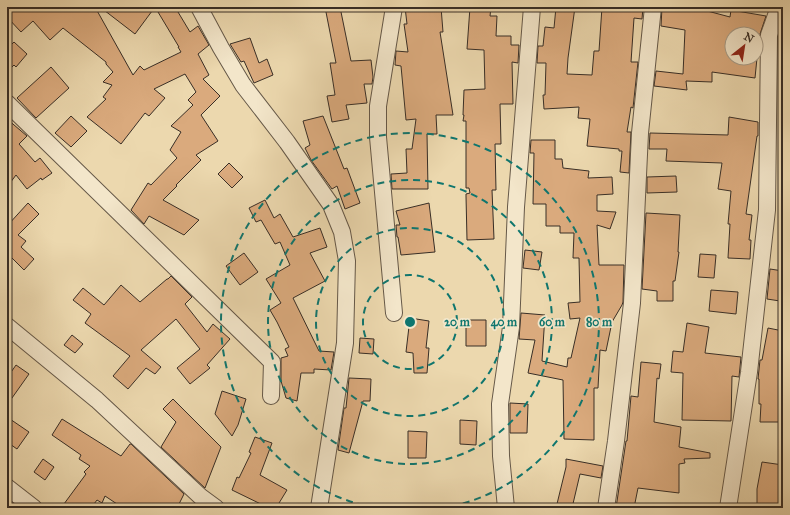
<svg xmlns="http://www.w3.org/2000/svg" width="790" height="515" viewBox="0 0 790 515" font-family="'IM FELL Great Primer',serif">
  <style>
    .building { fill: #daaa7d; stroke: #382e26 }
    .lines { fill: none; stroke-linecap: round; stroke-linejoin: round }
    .minor-casing { stroke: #655848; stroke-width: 18 }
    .minor { stroke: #f3e6ca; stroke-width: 16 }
    .ring { fill: none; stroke: #0f766e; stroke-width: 2; stroke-dasharray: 7 5 }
    .centre { fill: #0f766e; stroke: #f3e6ca; stroke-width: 2 }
    .ring-label { font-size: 12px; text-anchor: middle; font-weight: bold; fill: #0f766e; stroke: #f3e6ca; stroke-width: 3.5; stroke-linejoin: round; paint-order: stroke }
  </style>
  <rect width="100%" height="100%" fill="#ecd8ae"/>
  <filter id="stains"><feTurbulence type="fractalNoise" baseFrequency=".005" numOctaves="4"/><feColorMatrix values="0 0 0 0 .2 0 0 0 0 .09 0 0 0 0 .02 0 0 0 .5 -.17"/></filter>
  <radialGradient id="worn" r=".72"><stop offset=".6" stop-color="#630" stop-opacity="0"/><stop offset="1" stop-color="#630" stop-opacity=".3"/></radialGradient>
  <path class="building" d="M7,7H95L133,75L140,66L144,70L181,52L178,47H179L155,7L135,34L100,7H175L190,32L198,26L209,45L198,54L209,75L203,79L220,96L201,115L218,141L196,155L201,160L176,185L177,186L163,200L199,220L184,235L149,216L144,224L131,210L148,183L151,185L177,158L170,150L181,132L171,126L193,105L188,100L196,92L185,74L154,89L165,98L149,116L145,113L121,144L87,117L106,99L103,97L112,85L103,82L113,72L106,64V62L63,28L50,40L33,21L21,32L7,17Z
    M325,7H340L351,61L371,60L373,77L372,84H364L367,103L346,105L349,119L332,122L327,96L335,95L330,63H336Z
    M405,7H441L443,32H440L453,115H436L437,134H427L428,189H392L391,174L407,173L406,149H412L416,119L406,120L401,66L395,65L396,51L408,52L404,24H407Z
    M470,7H491L490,16H497L496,36H511V45H519L518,63L512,62L513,104H500L501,144H495L496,190H492L494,239L467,240L466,196V194L470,193L469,188H466V121H463L464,115H463L464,90L485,89L484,50L467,49Z
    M556,7H575L568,58L567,74L592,75L594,51H599L602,7H643L642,19L634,18L631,62H638L633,108L631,107L627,132H631L629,173L620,172L622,151H619V149L587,146L590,119L578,118L579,107L544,109L543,95H545L546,63H537L538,46H543L545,27L554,28Z
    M662,7L695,11L696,8L730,17L731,10L766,16L759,37H756V34H732V58H757L755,78L712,72V82L686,81L687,90L654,86L656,71L683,74L685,30L661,26Z
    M250,38L259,63L267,59L273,75L254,83L244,61L241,62L230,44Z
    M14,42L27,54L16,67L14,65L7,72V49Z
    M51,67L69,88L36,118L17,98Z
    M71,116L87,131L71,147L55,133Z
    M323,116L344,169L347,168L360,203L345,209L337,186L332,189L311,160L305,148L310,145L303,121Z
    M729,117L758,122V136H757L746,214L752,215L749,240H751L750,259L728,258L730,224H728L731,191L718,189L722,163L666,161L667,149H649L650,133L728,135Z
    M7,119L27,136L19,144L35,162L40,158L52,173L42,180L41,178L27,189L16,175L7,187Z
    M531,140H555V159H562L563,168L589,171L588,178L612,177L613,194L597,195V211L616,212L610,229L597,225L599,265H624L623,302L622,305L612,322L606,351L600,350L598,388H594V440L564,439L563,380L528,373L535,340L519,339L521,313L545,315L542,361L567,367L568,358H571L580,318L570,319L568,303L580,302L579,258H573L574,233H560V226H546V204H533L534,153H530Z
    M229,163L243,177L232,188L218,174Z
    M676,176L677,192L647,193V177Z
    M265,200L274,218L280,214L293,237L320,228L327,247L310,253L325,281L293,298L319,351L334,352L331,370L314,369V373H301L297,401L286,398L281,381V358L288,356L285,349L289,347L277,322L270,310L281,303L266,279L290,265L280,242L275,244L261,220L256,222L249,208Z
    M28,203L39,214L18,235L26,241L21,247L34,259L24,270L12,258L7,265V226Z
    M429,203L435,252L401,255L398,237H397L396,225H400L396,211Z
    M646,213L680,215L678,252H679L675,281H673V301H657V291L642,289Z
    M525,250L542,252L539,270L523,268Z
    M244,253L258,272L240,285L226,266Z
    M700,254L716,255L714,278L698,277Z
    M770,269L783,271L780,301L767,299Z
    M171,276L192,297L185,304L207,332L213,324L230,339L207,365L210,368L190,384L177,368L200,349L176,319L141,350L161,367L155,374L146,368L128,389L113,376L130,356L85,323L91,314L73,300L83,288L104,305L121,285L140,302L167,279H168Z
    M711,290L738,292L736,314L709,311Z
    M410,318L429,321L426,348H429L427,373H414L413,353L406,352Z
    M466,320H486V346H466Z
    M687,323L709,327L705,353L741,357L739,377L732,376L731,421L682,420L683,373L671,372L673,351L683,352Z
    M768,328L783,331V422H760L761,404H759V379H758L760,360H762Z
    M72,335L83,344L75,353L64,345Z
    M360,338L374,339L373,354L359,353Z
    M641,362L661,364L659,379L657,378L654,422L681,427L679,447L710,453V458L684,459L685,463L679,464V493L638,488L634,508H616L626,441H627L631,396L638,397Z
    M16,365L29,374L7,405V378Z
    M349,378L371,379L370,401H363L349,453L338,450L344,408H346Z
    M222,391L246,399L238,425L232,436L215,414Z
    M173,399L221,447L205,488L161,447L176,422L163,409Z
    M510,403L528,404L527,433H510Z
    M7,417L29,432L17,449L7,442Z
    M62,419L121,456L130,444H131L184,494L177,508H123L105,496L102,503L97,500L91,508H61L86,474L84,472L90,466L79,459L81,455L52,435Z
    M460,420L477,421L476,445L460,444Z
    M408,431L427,432L426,458H408Z
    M255,437L272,443L260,475L287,490L276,508H269L232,490L237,477L239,478L251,453L249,452Z
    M43,459L54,467L45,480L34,472Z
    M566,459L603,466L601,478L580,474L572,508H556L566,467Z
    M762,462L783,465L779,489H781V508H757V489Z"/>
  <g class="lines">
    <defs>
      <path id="minor" d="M199,7L221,48L243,85L287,142L331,205L342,232L347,261L345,343L319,508
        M394,7L378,106V137L394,313
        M7,103L272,362L271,396
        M7,326L97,400L201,497L216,508
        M7,487L34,508
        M506,508L501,456L500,404L511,327L516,207L532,7
        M606,508L616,441L632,303L640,133L653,7
        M728,508L749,372L767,210L769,35L779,7"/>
    </defs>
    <use href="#minor" class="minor-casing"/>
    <use href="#minor" class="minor"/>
  </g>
  <g class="ring">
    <circle cx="410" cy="322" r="47"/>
    <circle cx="410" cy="322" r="94"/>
    <circle cx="410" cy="322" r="142"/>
    <path d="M376 508A189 189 0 1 1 444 508"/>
  </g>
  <circle cx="410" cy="322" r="6" class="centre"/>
  <g class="ring-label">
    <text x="457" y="326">20 m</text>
    <text x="504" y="326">40 m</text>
    <text x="552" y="326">60 m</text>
    <text x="599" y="326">80 m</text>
  </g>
  <rect width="790" height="515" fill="none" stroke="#ecd8ae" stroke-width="24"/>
  <rect x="8" y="8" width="774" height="499" fill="none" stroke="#382e26" stroke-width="2"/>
  <rect x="12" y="12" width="766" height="491" fill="none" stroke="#382e26"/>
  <g transform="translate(744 46) rotate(30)"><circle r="19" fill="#f3e6ca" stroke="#a89c88"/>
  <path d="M0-3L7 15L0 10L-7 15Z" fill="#8f2418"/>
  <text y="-6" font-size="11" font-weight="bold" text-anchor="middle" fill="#382e26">N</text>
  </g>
  <rect width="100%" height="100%" filter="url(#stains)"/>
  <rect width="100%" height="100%" fill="url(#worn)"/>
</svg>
